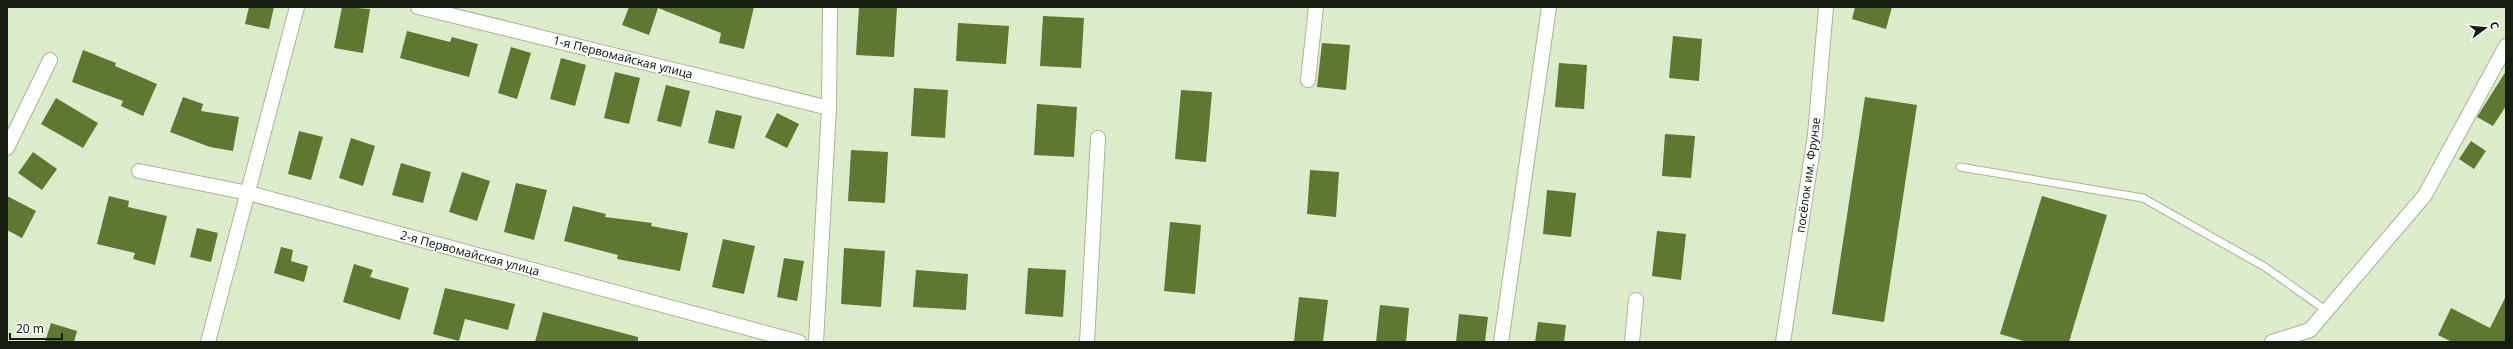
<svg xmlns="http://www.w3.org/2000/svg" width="2513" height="349" viewBox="0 0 2513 349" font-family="'Noto Sans',sans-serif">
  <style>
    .building { fill: #5e7731 }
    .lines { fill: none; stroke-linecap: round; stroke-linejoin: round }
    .service-casing { stroke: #a7b595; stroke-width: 9 }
    .minor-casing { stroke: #a7b595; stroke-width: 16 }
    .service { stroke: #fff; stroke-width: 7 }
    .minor { stroke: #fff; stroke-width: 14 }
    .labels { text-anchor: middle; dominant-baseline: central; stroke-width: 3; stroke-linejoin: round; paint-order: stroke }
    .street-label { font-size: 12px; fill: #181d11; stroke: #fff }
  </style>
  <rect width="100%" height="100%" fill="#ddebca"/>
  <path class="building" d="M249,7H274L269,29L245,24Z
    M342,7L370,9L363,53L334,48Z
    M629,7H754L744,49L719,43L721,33L658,8L649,35L622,25Z
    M859,7H897L894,57L856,55Z
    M1855,7H1892L1886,29L1852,19Z
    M1043,16L1084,18L1081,68L1040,66Z
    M958,23L1009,26L1006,64L956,61Z
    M407,31L450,42L452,37L478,44L469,77L400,58Z
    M1673,36L1702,39L1699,81L1669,78Z
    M1322,43L1350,45L1346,90L1317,87Z
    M511,47L531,53L517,99L498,93Z
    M83,50L116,63L115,66L157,84L143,116L121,106L123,101L72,82Z
    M561,58L586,65L575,106L550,99Z
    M1559,63L1587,65L1584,109L1555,107Z
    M2506,71V106L2493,126L2477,117Z
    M615,72L640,78L629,124L604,118Z
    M666,85L690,91L681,127L657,121Z
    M914,88L948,90L945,138L911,136Z
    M1181,90L1212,92L1206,162L1175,159Z
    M183,97L203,104L201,111L239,117L233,151L210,147L170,132Z
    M1865,97L1917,105L1884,322L1832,314Z
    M56,98L98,123L83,148L41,124Z
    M1037,104L1077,107L1074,157L1034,155Z
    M716,110L742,116L734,149L708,143Z
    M777,113L799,124L787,148L765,137Z
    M299,131L323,137L311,180L288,174Z
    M1665,134L1695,136L1691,178L1662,176Z
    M351,138L375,146L363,186L339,178Z
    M2471,141L2486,151L2474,169L2459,159Z
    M851,150L888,152L885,203L848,201Z
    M33,152L57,169L42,190L18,173Z
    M401,163L431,172L423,203L392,195Z
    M1310,170L1339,172L1336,217L1307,214Z
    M462,172L490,181L477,221L449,212Z
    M516,183L547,190L534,240L504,232Z
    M1547,190L1576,193L1571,237L1543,234Z
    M7,196L36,211L22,238L7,230Z
    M109,196L129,201L128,207L167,216L155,265L133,259L135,253L97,244Z
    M2042,196L2107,215L2069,342H2027L2000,334Z
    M573,206L606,214L605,217L652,223L651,226L688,233L680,271L617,259L618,255L564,241Z
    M1170,222L1201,225L1195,294L1164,291Z
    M197,228L218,233L211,262L190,257Z
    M1657,231L1686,234L1681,280L1652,276Z
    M723,239L755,246L744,294L712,287Z
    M281,247L293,250L291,261L308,266L304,282L274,273Z
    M844,248L885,251L881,307L841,304Z
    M784,258L804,261L797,301L777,297Z
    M354,264L373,270L370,277L409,288L400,320L343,302Z
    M1028,268L1066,270L1063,317L1025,314Z
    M916,270L968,274L966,310L913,307Z
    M445,288L515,304L508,330L465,319L459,341L433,334Z
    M2506,296V342H2452L2438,335L2451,308L2490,328Z
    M1299,297L1328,300L1323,342L1294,341Z
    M1380,305L1409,308L1406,342H1376Z
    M543,312L638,337V342H535Z
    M1459,314L1488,317L1485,342H1456Z
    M1538,322L1566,325L1564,342H1535Z
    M51,323L77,331L74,342H45Z"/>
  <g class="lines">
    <defs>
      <path id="service" d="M1960,167L2143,198L2265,267L2327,311"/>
      <path id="minor" d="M418,7L829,108
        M1308,80L1316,7
        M7,148L50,60
        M139,171L248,193L799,342
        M208,342L297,7
        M816,342L829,108L830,7
        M1087,342L1098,138
        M1501,342L1549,7
        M1632,342L1636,300
        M1783,342L1815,135L1826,7
        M2272,342L2310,330L2425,195L2506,46"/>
    </defs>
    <use href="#service" class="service-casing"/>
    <use href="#minor" class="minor-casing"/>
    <use href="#service" class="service"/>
    <use href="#minor" class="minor"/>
  </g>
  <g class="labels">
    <g class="street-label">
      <text transform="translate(623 57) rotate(14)">1-я Первомайская улица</text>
      <text transform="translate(1808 175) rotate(-82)">посёлок им. Фрунзе</text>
      <text transform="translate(470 253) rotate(15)">2-я Первомайская улица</text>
    </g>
  </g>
  <rect width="2513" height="349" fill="none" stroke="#181d11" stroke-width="16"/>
  <g transform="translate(2485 28) rotate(74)" stroke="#ffffff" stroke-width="3" paint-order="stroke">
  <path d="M0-3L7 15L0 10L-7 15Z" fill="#181d11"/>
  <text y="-6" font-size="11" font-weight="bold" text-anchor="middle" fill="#181d11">С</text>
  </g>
  <path d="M10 333v6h52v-6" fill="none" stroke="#181d11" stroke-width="2"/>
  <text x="16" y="333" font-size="12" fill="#181d11" stroke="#ffffff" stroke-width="3" paint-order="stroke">20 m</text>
</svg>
